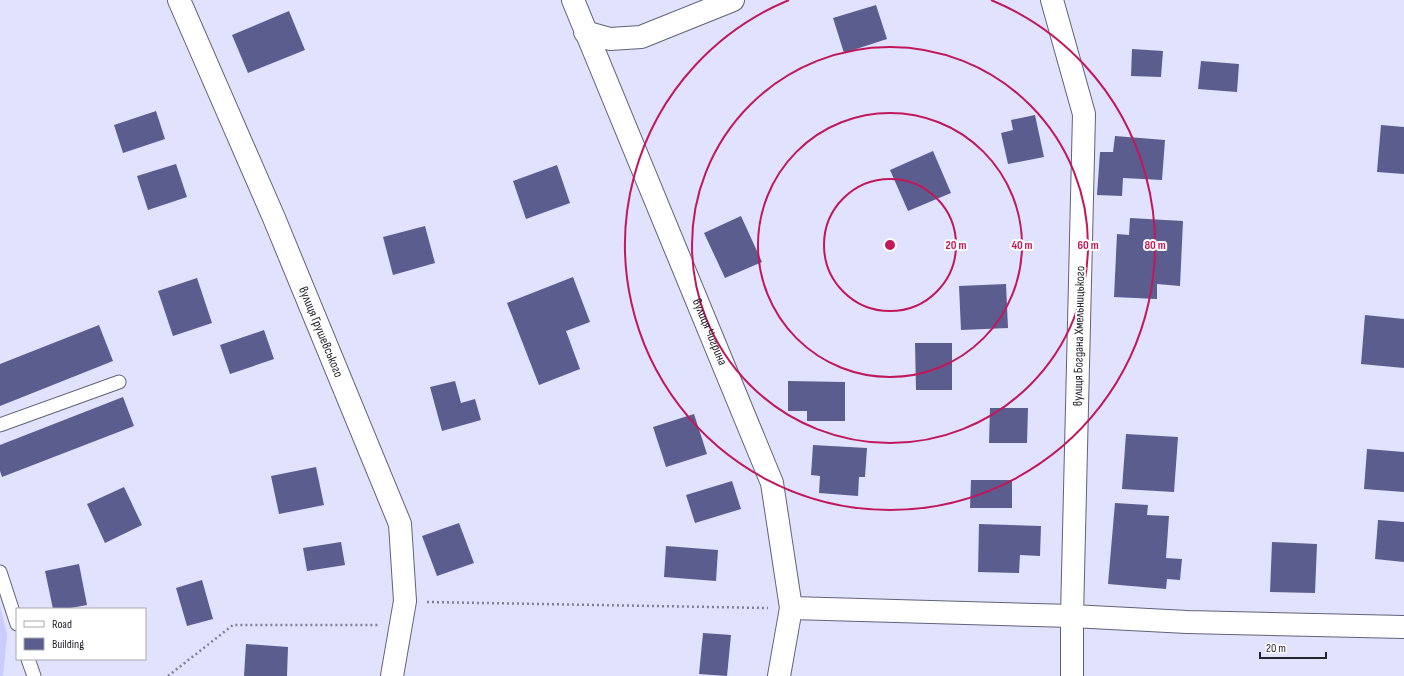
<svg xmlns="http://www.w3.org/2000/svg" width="1404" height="676" viewBox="0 0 1404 676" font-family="'Sofia Sans Condensed',sans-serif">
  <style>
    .green { fill: #c9ccfd }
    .building { fill: #5b5d8e }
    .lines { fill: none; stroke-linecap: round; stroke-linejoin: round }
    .service-casing { stroke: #606279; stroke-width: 15 }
    .minor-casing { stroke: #606279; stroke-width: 24 }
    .path { stroke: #808194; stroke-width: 2.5; stroke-dasharray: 2 3; stroke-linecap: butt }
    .service { stroke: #fff; stroke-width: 13 }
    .minor { stroke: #fff; stroke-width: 22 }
    .ring { fill: none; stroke: #c2185b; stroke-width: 2 }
    .labels { text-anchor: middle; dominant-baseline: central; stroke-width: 4; stroke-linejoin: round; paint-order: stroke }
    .street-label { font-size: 13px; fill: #24242e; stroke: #fff }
    .centre { fill: #c2185b; stroke: #fff; stroke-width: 2 }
    .ring-label { font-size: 12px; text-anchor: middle; font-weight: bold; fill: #c2185b; stroke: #fff; stroke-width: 4; stroke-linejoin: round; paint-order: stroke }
  </style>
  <rect width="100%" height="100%" fill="#e0e2fe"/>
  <path class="green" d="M0,606L7,635L3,676H0Z"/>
  <path class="building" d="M876,5L887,39L844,53L833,18Z
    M289,11L305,50L248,73L232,35Z
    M1132,49L1163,51L1161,77L1131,76Z
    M1201,61L1239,64L1237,92L1198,89Z
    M156,111L165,139L123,153L114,125Z
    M1035,115L1044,157L1008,164L1001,133L1013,130L1011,120Z
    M1381,125L1404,127V174L1377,172Z
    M1115,136L1165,140L1162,180L1123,178L1122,196L1097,195L1100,152H1113Z
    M933,151L951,193L908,211L890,170Z
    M176,164L187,197L148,210L137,176Z
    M557,165L570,203L526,219L513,181Z
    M741,216L762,262L725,278L704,233Z
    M1130,218L1183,221L1180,286L1157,284V299L1114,297L1117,234L1129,235Z
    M425,226L435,263L393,275L383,237Z
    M573,277L590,322L566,331L580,369L539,385L507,303Z
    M197,278L212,323L173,336L158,291Z
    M1006,284L1008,328L961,330L959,286Z
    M1365,315L1404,319V368L1361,364Z
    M99,325L113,361L0,406V364Z
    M264,330L274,359L230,374L220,345Z
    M915,343H952V390H916Z
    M455,381L461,403L475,399L481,420L442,431L430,387Z
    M788,381L845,382V421H807V411H788Z
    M123,397L134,426L2,477L0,471V445Z
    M990,408H1028L1027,443H989Z
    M694,414L707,454L666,467L653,427Z
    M1126,434L1178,437L1174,492L1122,489Z
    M813,445L867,448L865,477H859L858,496L819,493L820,476L811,475Z
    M1367,449L1404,452V492L1364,489Z
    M316,467L324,505L279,514L271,476Z
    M971,480H1012V508H970Z
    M732,481L741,509L695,523L686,495Z
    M124,487L142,525L105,543L87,504Z
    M1115,503L1148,505L1147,515L1169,516L1166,558L1182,559L1180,580L1167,579L1166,589L1108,584Z
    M1378,520L1404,522V562L1375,559Z
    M459,523L474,563L437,576L422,536Z
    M979,524L1041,526L1040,556L1020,555L1019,573L978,572Z
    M341,542L345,565L307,571L303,548Z
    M1272,542L1317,544L1315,593L1270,592Z
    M666,546L718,550L716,581L664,577Z
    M79,564L87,605L65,609H53L45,571Z
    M202,580L213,619L187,626L176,588Z
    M703,633L731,635L727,676L699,674Z
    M246,644L288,647L287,676H244Z"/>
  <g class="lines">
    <defs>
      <path id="service" d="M0,425L119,382
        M0,572L17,624
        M28,659L34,676"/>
      <g id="minor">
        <path id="s1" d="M179,0L274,218L400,524L405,601L392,676"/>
        <path id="s2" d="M573,0L772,483L791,608L779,676"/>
        <path d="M1052,0L1084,114L1072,616V676"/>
        <path d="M585,32L610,39L641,37L733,0"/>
        <path d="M791,608L1072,616L1187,622L1404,627"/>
      </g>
    </defs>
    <use href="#service" class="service-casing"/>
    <use href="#minor" class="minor-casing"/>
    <path class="path" d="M427,602L768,608
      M168,676L233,625H378"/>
    <use href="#service" class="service"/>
    <use href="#minor" class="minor"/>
  </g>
  <g class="ring">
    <circle cx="890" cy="245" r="66"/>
    <circle cx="890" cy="245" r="132"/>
    <circle cx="890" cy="245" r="198"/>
    <path d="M991 0A265 265 0 1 1 789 0"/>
  </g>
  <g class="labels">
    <g class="street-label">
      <text stroke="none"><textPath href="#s1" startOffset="361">вулиця Грушевського</textPath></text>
      <text stroke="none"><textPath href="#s2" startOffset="359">вулиця Чигрина</textPath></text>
      <text transform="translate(1079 336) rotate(-89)">вулиця Богдана Хмельницького</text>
    </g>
  </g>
  <circle cx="890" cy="245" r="6" class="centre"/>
  <g class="ring-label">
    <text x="956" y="249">20 m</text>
    <text x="1022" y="249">40 m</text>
    <text x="1088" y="249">60 m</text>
    <text x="1155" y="249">80 m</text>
  </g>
  <rect x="16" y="608" width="130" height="52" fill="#ffffff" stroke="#a7a7ab"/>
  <rect x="24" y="621" width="20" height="6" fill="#ffffff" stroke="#a7a7ab"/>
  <text x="52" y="628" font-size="12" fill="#24242e">Road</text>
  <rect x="24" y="638" width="20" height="12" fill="#5b5d8e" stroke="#a7a7ab"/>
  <text x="52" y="648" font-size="12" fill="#24242e">Building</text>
  <path d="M1260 652v6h66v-6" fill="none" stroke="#24242e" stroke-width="2"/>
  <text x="1266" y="652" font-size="12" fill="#24242e" stroke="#ffffff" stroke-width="3" paint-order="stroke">20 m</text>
</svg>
